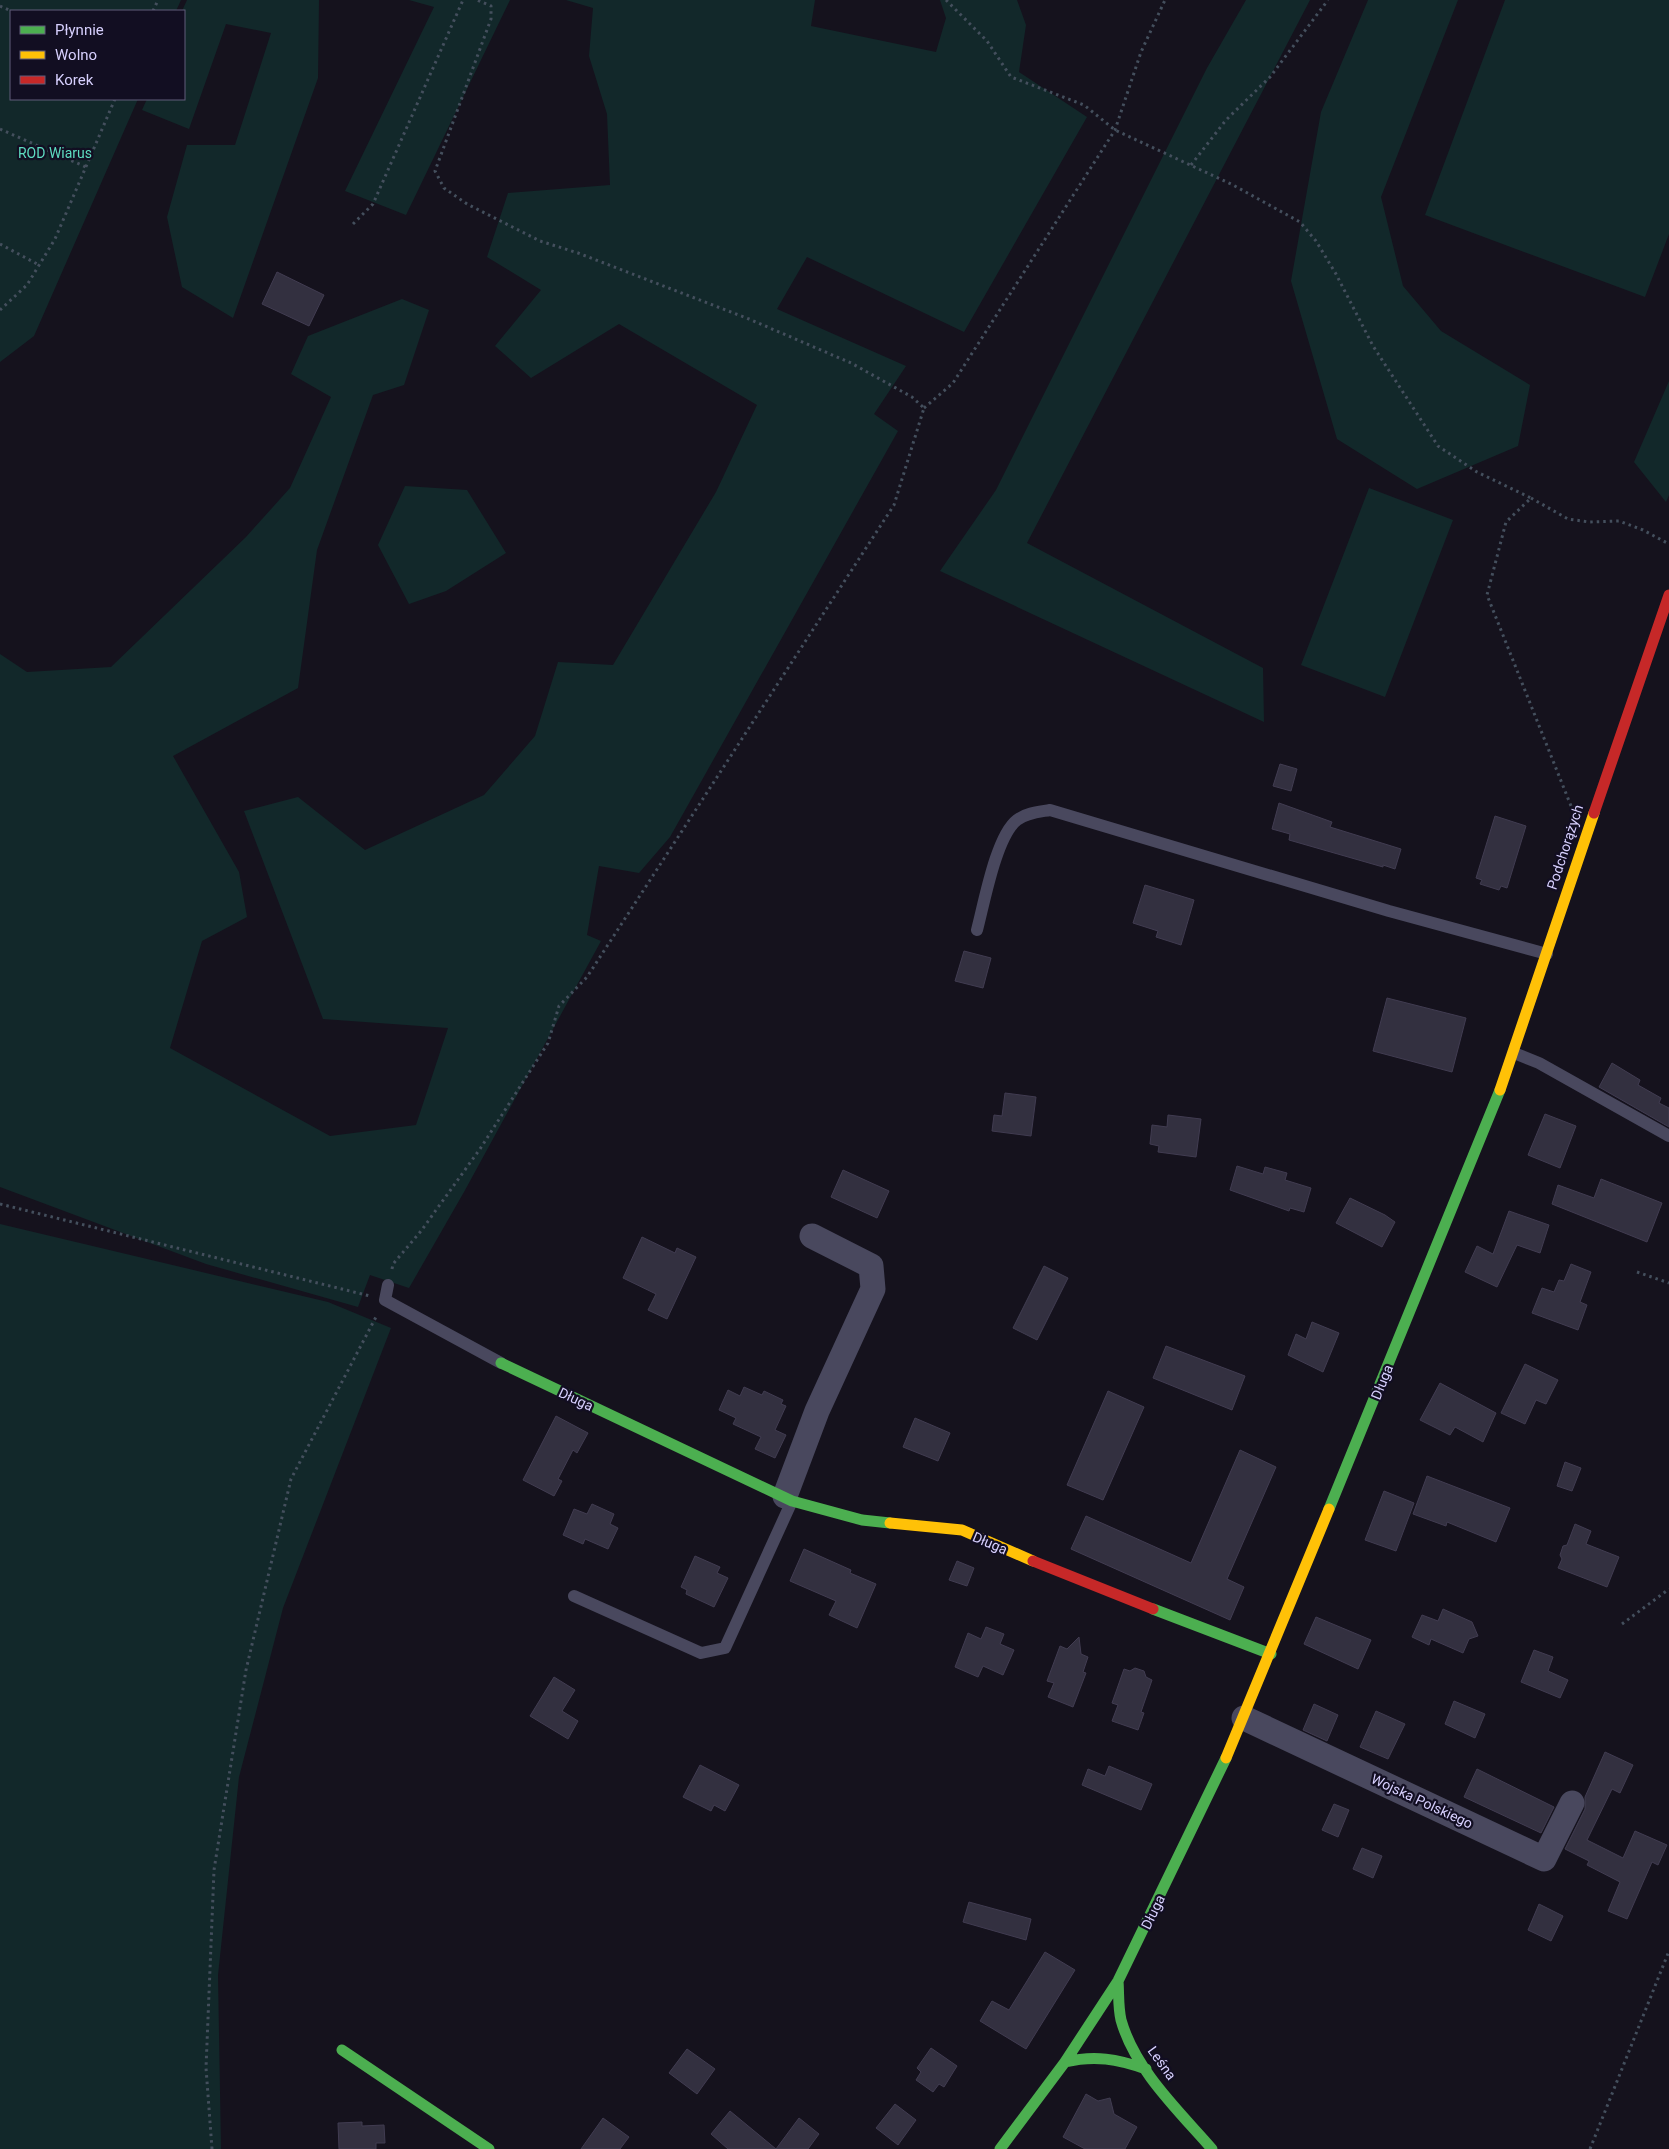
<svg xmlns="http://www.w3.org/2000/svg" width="1669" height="2149" viewBox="0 0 1669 2149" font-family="Roboto,sans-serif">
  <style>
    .green { fill: #12282a }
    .building { fill: #333040; stroke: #413c51 }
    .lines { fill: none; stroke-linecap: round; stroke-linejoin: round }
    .path { stroke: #444f5d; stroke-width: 3; stroke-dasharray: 2.5 4; stroke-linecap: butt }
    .lane { stroke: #49485e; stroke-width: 12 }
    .street { stroke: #49485e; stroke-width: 25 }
    .fast { stroke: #4caf50; stroke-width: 11 }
    .slow { stroke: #ffc107; stroke-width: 11 }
    .jam { stroke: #c62828; stroke-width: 11 }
    .labels { text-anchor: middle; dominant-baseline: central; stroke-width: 4.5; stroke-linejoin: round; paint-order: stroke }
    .park-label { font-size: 14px; fill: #5edcc1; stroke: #120e22 }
    .street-label { font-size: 14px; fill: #d7d0fe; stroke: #120e22 }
  </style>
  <rect width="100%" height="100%" fill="#15121d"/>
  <path class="green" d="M0,0H181L176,11H11V99H138L34,336L0,362Z
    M187,0H319L318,78L233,318L182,287L167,217L187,145H235L271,33L226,24L189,129L142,110L147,99H184L182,11Z
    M409,0H510L406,215L345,191L434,7Z
    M566,0H815L811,26L936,52L946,18L940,0H1017L1026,25L1019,72L1087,117L964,332L807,257L777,309L906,366L874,414L898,431L670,837L639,873L599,866L587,935L601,941L464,1192L409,1288L370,1275L358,1307L206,1264L0,1187V654L27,672L111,667L246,537L290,488L331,397L291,374L308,336L402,299L429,310L404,385L373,395L317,550L298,688L173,756L239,872L247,917L202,941L170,1048L330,1136L416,1125L448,1028L323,1019L244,811L298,797L365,850L484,795L535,736L558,662L613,665L716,492L757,405L619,324L531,378L495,346L541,290L487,257L508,193L610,185L607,114L589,56L593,8Z
    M1246,0H1310L1027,543L1263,668L1264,722L940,571L996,490L1207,68Z
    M1368,0H1458L1381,197L1403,286L1441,331L1530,385L1518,446L1417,489L1337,439L1291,281L1321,112Z
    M1505,0H1669V234L1645,297L1425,215Z
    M1669,381V495L1666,502L1634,462Z
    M405,486L467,490L506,553L446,591L409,604L378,545Z
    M1369,488L1453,520L1385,697L1301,665Z
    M0,1224L328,1302L391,1328L283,1608L239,1777L218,1975L221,2149H0Z"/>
  <path class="building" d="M277,272L324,295L309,326L262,304Z
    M1280,764L1297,769L1291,791L1273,786Z
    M1279,803L1332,822L1330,827L1401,849L1395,869L1383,865V867L1289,840L1290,834L1272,829Z
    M1495,816L1526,826L1507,888L1501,886L1499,890L1480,884L1482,880L1476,878Z
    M1145,885L1194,900L1181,945L1156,937L1158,931L1133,923Z
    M964,951L991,958L983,988L955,981Z
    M1387,998L1466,1018L1452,1072L1373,1051Z
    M1612,1063L1640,1080L1638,1085L1661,1098L1659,1103L1669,1108V1127L1599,1087Z
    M1005,1093L1036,1097L1031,1136L992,1131L994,1115L1002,1116Z
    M1545,1114L1576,1126L1560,1168L1528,1155Z
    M1168,1115L1201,1119L1196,1157L1158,1152L1159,1146L1150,1144L1152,1125L1167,1127Z
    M1237,1166L1263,1174L1265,1167L1287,1173L1285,1180L1311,1188L1304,1212L1290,1208L1289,1211L1230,1190Z
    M843,1170L889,1191L877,1218L831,1197Z
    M1601,1179L1662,1203L1647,1242L1552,1204L1558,1185L1594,1198Z
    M1350,1198L1385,1215L1395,1222L1382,1247L1336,1223Z
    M1509,1211L1549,1225L1540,1253L1517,1245L1497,1287L1465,1272L1477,1246L1493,1254Z
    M642,1237L675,1253L677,1248L696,1257L667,1319L648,1310L656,1294L623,1278Z
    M1571,1264L1591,1272L1580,1302L1587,1305L1578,1330L1532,1313L1542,1288L1554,1292L1559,1280L1564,1281Z
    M1044,1266L1068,1278L1037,1340L1013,1328Z
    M1312,1322L1339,1333L1323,1372L1288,1355L1296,1334L1306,1339Z
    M1166,1346L1245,1376L1232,1410L1153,1378Z
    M1525,1364L1558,1380L1546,1404L1536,1400L1525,1424L1501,1413Z
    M1440,1383L1496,1413L1483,1442L1455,1427L1450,1435L1420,1420Z
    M744,1387L762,1395L764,1391L783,1400L781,1404L786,1406L775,1430L786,1435L775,1458L755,1449L761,1437L733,1424L736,1418L719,1410L728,1390L740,1396Z
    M1108,1391L1144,1407L1103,1500L1067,1485Z
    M556,1416L588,1433L577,1453L573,1450L558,1479L562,1481L554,1496L523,1480Z
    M915,1418L950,1433L938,1461L903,1447Z
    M1240,1450L1276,1467L1227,1579L1244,1587L1230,1620L1071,1549L1086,1516L1191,1563Z
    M1565,1462L1581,1468L1572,1491L1557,1486Z
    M1427,1476L1510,1508L1496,1542L1447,1522L1446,1526L1413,1514Z
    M1384,1491L1414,1503L1396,1551L1365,1540Z
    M592,1504L614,1514L610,1524L618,1528L608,1549L585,1539L583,1544L563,1535L574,1509L587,1514Z
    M1575,1524L1591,1531L1586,1544L1619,1557L1607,1587L1558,1568L1562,1559L1560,1555L1563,1546L1567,1545Z
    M804,1549L851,1570L850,1573L876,1584L857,1628L829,1615L836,1601L790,1581Z
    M695,1556L720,1567L717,1573L728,1578L714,1607L686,1594L687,1590L681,1587Z
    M957,1561L974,1568L967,1586L949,1580Z
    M1443,1609L1472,1622L1478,1636L1469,1639L1463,1653L1431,1639L1429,1645L1412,1637L1422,1615L1438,1621Z
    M1316,1617L1371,1640L1358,1669L1304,1644Z
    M986,1627L1004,1634L1000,1644L1014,1650L1003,1675L983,1666L978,1677L955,1667L968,1633L981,1639Z
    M1079,1637L1081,1654L1088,1657L1083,1672L1086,1673L1073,1707L1048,1697L1054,1683L1047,1681L1060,1646L1067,1649Z
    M1534,1650L1553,1657L1548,1671L1568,1680L1560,1698L1521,1682Z
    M1135,1668L1144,1671L1146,1677L1152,1680L1141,1712L1144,1713L1138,1730L1112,1721L1118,1705L1112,1703L1124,1669L1130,1671Z
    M554,1677L575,1690L562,1711L578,1721L568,1739L530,1716Z
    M1454,1701L1485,1714L1475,1738L1445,1724Z
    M1314,1704L1338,1715L1327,1741L1303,1730Z
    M1376,1711L1405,1724L1388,1759L1360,1747Z
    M1605,1752L1633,1765L1620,1793L1612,1789L1587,1840L1623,1858L1635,1831L1667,1845L1658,1865L1652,1862L1627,1919L1608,1911L1620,1882L1587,1865L1589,1861L1565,1849L1585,1809V1797Z
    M700,1765L739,1785L725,1811L714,1805L711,1811L683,1797Z
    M1109,1766L1152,1784L1141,1810L1082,1785L1088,1769L1105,1776Z
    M1477,1769L1554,1807L1541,1833L1464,1797Z
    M1334,1804L1349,1810L1338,1837L1322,1830Z
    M1362,1848L1382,1856L1373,1878L1353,1869Z
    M969,1902L1031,1919L1026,1940L963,1922Z
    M1539,1904L1563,1916L1551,1941L1528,1930Z
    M1045,1952L1075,1970L1026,2049L980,2021L992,2001L1009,2010Z
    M931,2048L957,2066L944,2087L939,2084L933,2092L916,2080L921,2072L917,2068Z
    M687,2049L715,2069L697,2094L669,2073Z
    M1086,2094L1098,2101L1110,2098L1114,2114L1137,2127L1125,2149H1085L1063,2137Z
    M895,2104L916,2120L898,2145L876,2128Z
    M730,2111L776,2149L799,2118L819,2134L808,2149H728L711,2134Z
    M603,2118L629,2137L620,2149H581Z
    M362,2122V2126L384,2125L385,2143H376V2149H339L338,2123Z"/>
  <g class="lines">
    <path class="path" d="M946,0L987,41L1011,77L1084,105L1115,130L1233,185L1300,222L1316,241L1336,274L1373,346L1438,446L1477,472L1531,498L1506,522L1487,595L1571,806
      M0,6L11,11
      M153,11L158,0
      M0,129L86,167
      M1191,165L1226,120L1270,77L1328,0
      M353,224L373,204L463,0
      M0,244L39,265
      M0,310L27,285L55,239L115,99
      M924,408L953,383L1115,130L1141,52L1165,0
      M1531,498L1568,519L1589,522L1619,521L1643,530L1669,544
      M0,1204L370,1296
      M392,1269L393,1264L421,1231L480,1149L548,1043L559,1006L587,977L894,505L924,408L912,397L851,363L749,319L578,253L540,241L467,204L444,188L435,171L491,19V6L477,0
      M1637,1272L1669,1283
      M1622,1624L1669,1589
      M212,2149L206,2068L214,1870L246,1670L291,1479L377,1315
      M1590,2149L1669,1951"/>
    <path class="lane" d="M977,930C984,904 996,836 1017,820C1026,813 1039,812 1050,810L1389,911L1547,954
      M1514,1053L1539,1063L1669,1136
      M388,1285L385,1300L501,1363
      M574,1596L701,1653L725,1648L792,1501"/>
    <path class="street" d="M785,1496L817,1411L873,1289L871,1266L812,1236
      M1244,1718L1544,1859L1572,1803"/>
    <path class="fast" d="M501,1363L792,1501L862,1520L890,1523
      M1329,1509L1500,1090
      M1153,1609L1271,1654
      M1118,1981C1119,1994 1118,2007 1121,2020C1135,2070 1179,2111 1212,2149
      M342,2050L489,2149
      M1065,2062C1095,2055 1117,2059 1146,2069
      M1000,2149L1065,2062L1118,1981L1226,1758"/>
    <path class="slow" d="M1500,1090L1594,813
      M890,1523L962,1530L1033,1561
      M1226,1758L1329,1509"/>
    <path class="jam" d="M1594,813L1669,595
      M1033,1561L1153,1609"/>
  </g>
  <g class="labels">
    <g class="park-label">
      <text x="55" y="153">ROD Wiarus</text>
    </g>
    <g class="street-label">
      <text transform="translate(1565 847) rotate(-72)">Podchorążych</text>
      <text transform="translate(1382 1382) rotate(-68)">Długa</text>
      <text transform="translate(576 1399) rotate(25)">Długa</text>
      <text transform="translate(990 1543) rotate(23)">Długa</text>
      <text transform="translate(1422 1801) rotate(25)">Wojska Polskiego</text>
      <text transform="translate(1153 1912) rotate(-64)">Długa</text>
      <text transform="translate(1162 2063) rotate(54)">Leśna</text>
    </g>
  </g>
  <rect x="10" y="10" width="175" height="90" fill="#120e22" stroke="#615c7a"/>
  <rect x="20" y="26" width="25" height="8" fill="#4caf50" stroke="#615c7a"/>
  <text x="55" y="35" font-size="15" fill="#d7d0fe">Płynnie</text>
  <rect x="20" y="51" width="25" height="8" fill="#ffc107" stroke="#615c7a"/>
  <text x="55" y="60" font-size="15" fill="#d7d0fe">Wolno</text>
  <rect x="20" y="76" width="25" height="8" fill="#c62828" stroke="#615c7a"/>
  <text x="55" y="85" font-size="15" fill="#d7d0fe">Korek</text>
</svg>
